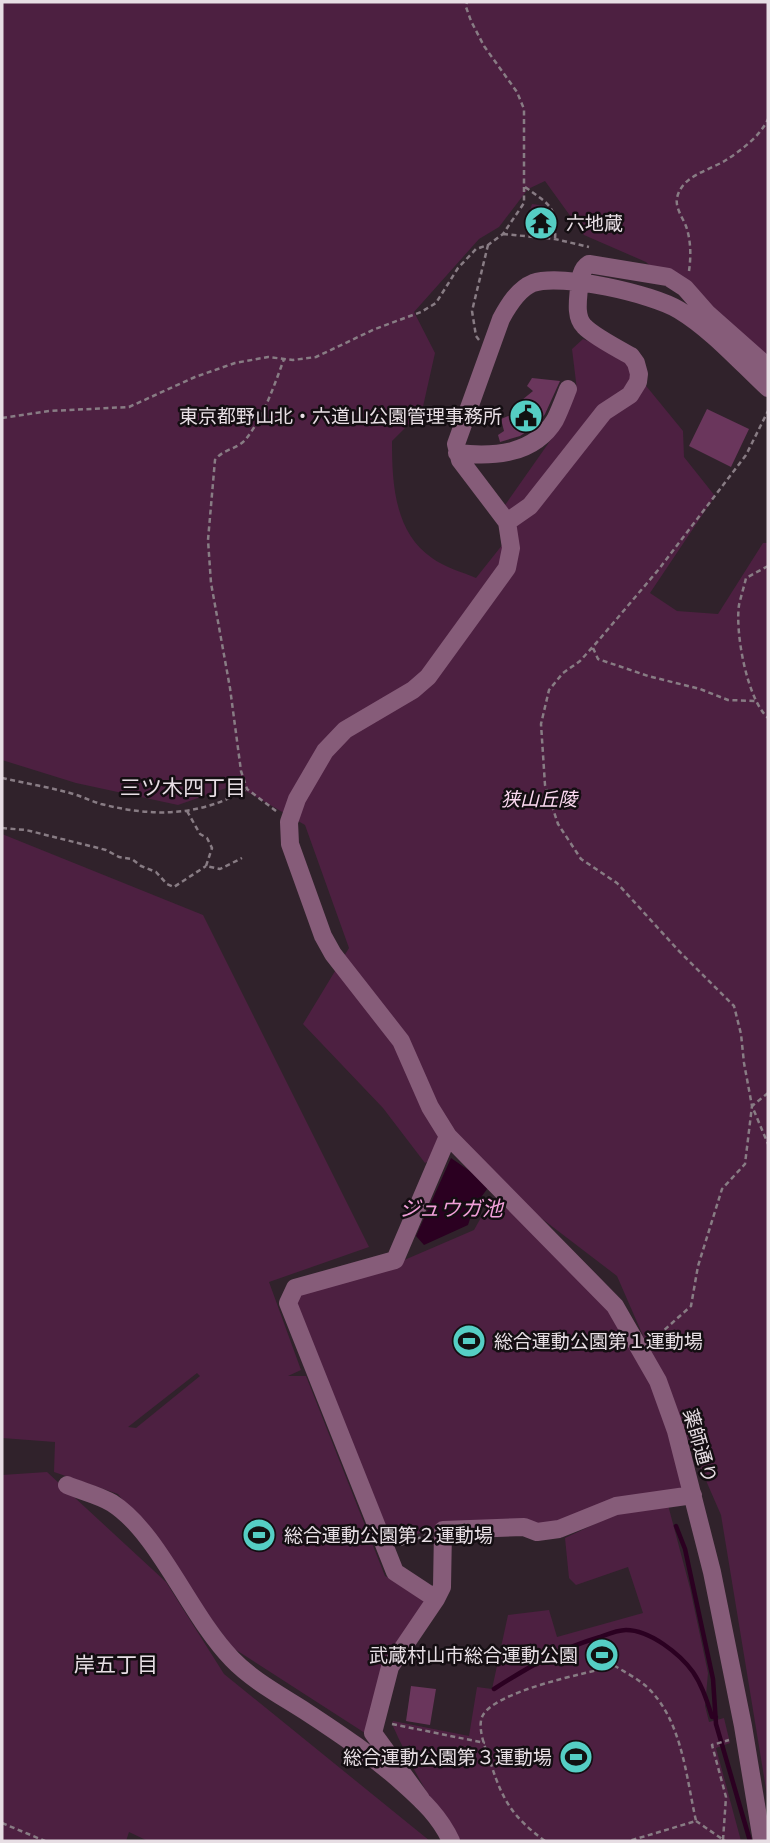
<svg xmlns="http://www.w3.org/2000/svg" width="770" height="1843" viewBox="0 0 770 1843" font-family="Bitter,'Noto Sans JP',serif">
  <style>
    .green { fill: #4d2041; fill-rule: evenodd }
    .water { fill: #2b0021 }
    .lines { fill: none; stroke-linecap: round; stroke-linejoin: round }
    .stream { stroke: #2b0021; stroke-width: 4.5 }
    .building { fill: #6a365c }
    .path { stroke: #887c84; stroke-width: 2.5; stroke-dasharray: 5 3.5; stroke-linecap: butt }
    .minor { stroke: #865c79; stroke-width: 18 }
    .labels { text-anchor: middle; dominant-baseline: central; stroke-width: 5; stroke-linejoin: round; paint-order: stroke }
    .poi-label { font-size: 19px; fill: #e7dee4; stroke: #140e12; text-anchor: start }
    .park-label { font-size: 19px; font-style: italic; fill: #fbd9f0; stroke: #140e12 }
    .street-label { font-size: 19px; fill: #e7dee4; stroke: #140e12 }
    .neighbourhood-label { font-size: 21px; fill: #e7dee4; stroke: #140e12 }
    .water-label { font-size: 21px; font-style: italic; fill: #f1a0d9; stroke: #140e12 }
  </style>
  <rect width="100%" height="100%" fill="#30222b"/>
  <path class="green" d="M2,2H768V377L646,262L584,235L545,181L528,189L499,227L479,239L414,312L435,353L422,411L392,441C392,482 394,532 432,558C444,567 462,572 476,578L503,544L498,515L557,431L577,390L572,349L583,339L620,354L683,431L684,457L715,496L650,593L677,611L718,614L763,543H768V1801L721,1515L617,1276L452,1150L425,1163L383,1108L303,1024L349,948L305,825L235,785L178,805L76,783L2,760Z
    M532,204L546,206L552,215V228L534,231L526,222Z
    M2,834L203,915L369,1247L269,1282L301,1370L288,1376H306L385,1576L429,1597L368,1735L233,1648L118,1494L54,1472L55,1442L2,1438ZM197,1373L200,1376L136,1428L128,1427Z
    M492,1198L553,1244L608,1307L655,1374L698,1492L559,1526L453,1523L391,1542L292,1303L298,1291L395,1264L474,1230Z
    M47,1472L166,1582L224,1674L430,1841H148L129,1832L126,1841H2V1475Z
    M668,1505L690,1588L708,1673L705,1706L709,1722L724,1718L730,1743L716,1748L741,1841H457C432,1804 411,1766 392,1724L393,1721L469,1736L477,1687L492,1689L508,1615L549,1610L557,1637L643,1613L628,1567L576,1585L569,1578L565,1538L618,1513Z"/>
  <path class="water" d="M451,1158L490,1185L474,1207L468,1225L424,1245L416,1236Z"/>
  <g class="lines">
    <path class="stream" d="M676,1526L685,1549L713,1679L716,1724L750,1841
      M494,1689C530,1666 559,1649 600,1637C608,1634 618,1630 626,1630C650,1630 680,1654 693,1672C702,1685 708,1703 712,1717H716"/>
  </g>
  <path class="building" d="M532,378L560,381L545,414L538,424L520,436L500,442L498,435L504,431L501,419L513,414L511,409L533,391L527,386Z
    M707,409L749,429L731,467L689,446Z
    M411,1686L436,1689L430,1725L406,1721Z"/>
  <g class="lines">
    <path class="path" d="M525,187C550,205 557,206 555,239
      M503,234L555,239L589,247
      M689,271C691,257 691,243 687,229C684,219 675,209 677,198C682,175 709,171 726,160C742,150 761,135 768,119
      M479,340L476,336L472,311L488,245
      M2,418L49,411L129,407L195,377L235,363L268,357L293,360L316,357L375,329L421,312L436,303L458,268L476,249L488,245L503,234L524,203V109L517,92L484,46L471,21L466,7L467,2
      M768,566L746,578C744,587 741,596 739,605C735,633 747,699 768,718
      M593,648L598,659L648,676L700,689L728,700L755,701
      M2,778C24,783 48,787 70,793C81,796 91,801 101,804C153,817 199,817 247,789
      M187,811L200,834L207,838L212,848L206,866L220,869L242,858
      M276,811L247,789L241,771L230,688L211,583L208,540L215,460C223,449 238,449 246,439C264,416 274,386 284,359
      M2,828L26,830L106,850L119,857L132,859L141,866L156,872L167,884L174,887L206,866
      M768,1093L752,1106L768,1144
      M652,1341L691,1306L698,1266L722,1189L745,1164L752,1106L744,1063L741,1034L734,1006L678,950L617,883L581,859L558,824L545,785L541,724L549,690L563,673L580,661L598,641L659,569L746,455L768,411
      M400,1545L427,1535
      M392,1724L485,1743
      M696,1821L725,1841
      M2,1823L45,1841
      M723,1840L726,1797L712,1745L729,1740
      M545,1841C514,1818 503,1802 491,1764C487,1752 477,1730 482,1717C493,1691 587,1673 615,1666C625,1672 638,1679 647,1687C682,1720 686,1776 696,1821L629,1841"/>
    <path class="minor" d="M457,453C493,457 534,455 555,420C560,410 564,399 568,389
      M507,522L460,460L456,444L501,319C508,306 518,289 533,283C561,273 653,294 679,310C712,330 740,362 768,388
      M67,1485C81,1491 99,1495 112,1503C159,1533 190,1616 232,1659C252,1680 280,1695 305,1711C340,1734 373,1756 404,1784C423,1801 440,1817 451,1841
      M436,1599L395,1572L288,1303L295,1288L395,1260L448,1136
      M421,1799L373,1733L390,1667L436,1599L442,1587L443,1530L524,1527L537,1532L559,1529L616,1506L693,1495
      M762,1841L743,1726L712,1572L676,1431L658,1381L615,1306L448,1136L430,1107L401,1041L333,954L323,936L290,844L289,822L297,799L325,751L345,730L413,690L428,677L507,568L511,548L507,522L530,506L604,412L630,395L638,382L639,374L636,363L631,356C620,350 592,335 584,326C575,317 578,300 579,288C580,279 581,269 589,264L668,277L685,288L707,313L768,367"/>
  </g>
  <defs>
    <symbol id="temple-disc" viewBox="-11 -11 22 22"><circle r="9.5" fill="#55cec4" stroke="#140e12"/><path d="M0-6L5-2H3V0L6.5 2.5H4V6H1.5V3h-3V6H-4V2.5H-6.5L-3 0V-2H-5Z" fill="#111"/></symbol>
    <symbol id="civic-disc" viewBox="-11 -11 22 22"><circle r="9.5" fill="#55cec4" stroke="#140e12"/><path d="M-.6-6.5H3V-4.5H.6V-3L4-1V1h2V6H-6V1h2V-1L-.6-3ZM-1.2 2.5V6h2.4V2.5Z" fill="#111"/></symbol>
    <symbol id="stadium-disc" viewBox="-11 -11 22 22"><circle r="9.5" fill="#55cec4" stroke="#140e12"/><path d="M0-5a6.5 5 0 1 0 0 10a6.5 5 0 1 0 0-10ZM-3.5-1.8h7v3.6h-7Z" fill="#111"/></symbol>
  </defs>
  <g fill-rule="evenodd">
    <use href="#temple-disc" x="522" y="204" width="38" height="38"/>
    <use href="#civic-disc" x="507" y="397" width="38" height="38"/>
    <use href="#stadium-disc" x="450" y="1322" width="38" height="38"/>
    <use href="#stadium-disc" x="240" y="1516" width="38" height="38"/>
    <use href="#stadium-disc" x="583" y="1636" width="38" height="38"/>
    <use href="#stadium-disc" x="557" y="1738" width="38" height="38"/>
  </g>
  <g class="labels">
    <g class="poi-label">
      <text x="566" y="223">六地蔵</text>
      <text x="502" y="416" text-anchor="end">東京都野山北・六道山公園管理事務所</text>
      <text x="494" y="1341">総合運動公園第１運動場</text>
      <text x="284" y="1535">総合運動公園第２運動場</text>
      <text x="578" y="1655" text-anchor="end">武蔵村山市総合運動公園</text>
      <text x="552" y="1757" text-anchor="end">総合運動公園第３運動場</text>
    </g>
    <g class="park-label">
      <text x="539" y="799">狭山丘陵</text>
    </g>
    <g class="street-label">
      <text transform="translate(700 1446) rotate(74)">薬師通り</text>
    </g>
    <g class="neighbourhood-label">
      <text x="183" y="788">三ツ木四丁目</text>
      <text x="116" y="1665">岸五丁目</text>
    </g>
    <g class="water-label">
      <text x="451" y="1209">ジュウガ池</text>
    </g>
  </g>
  <rect width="770" height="1843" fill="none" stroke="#e7dee4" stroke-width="7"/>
</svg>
